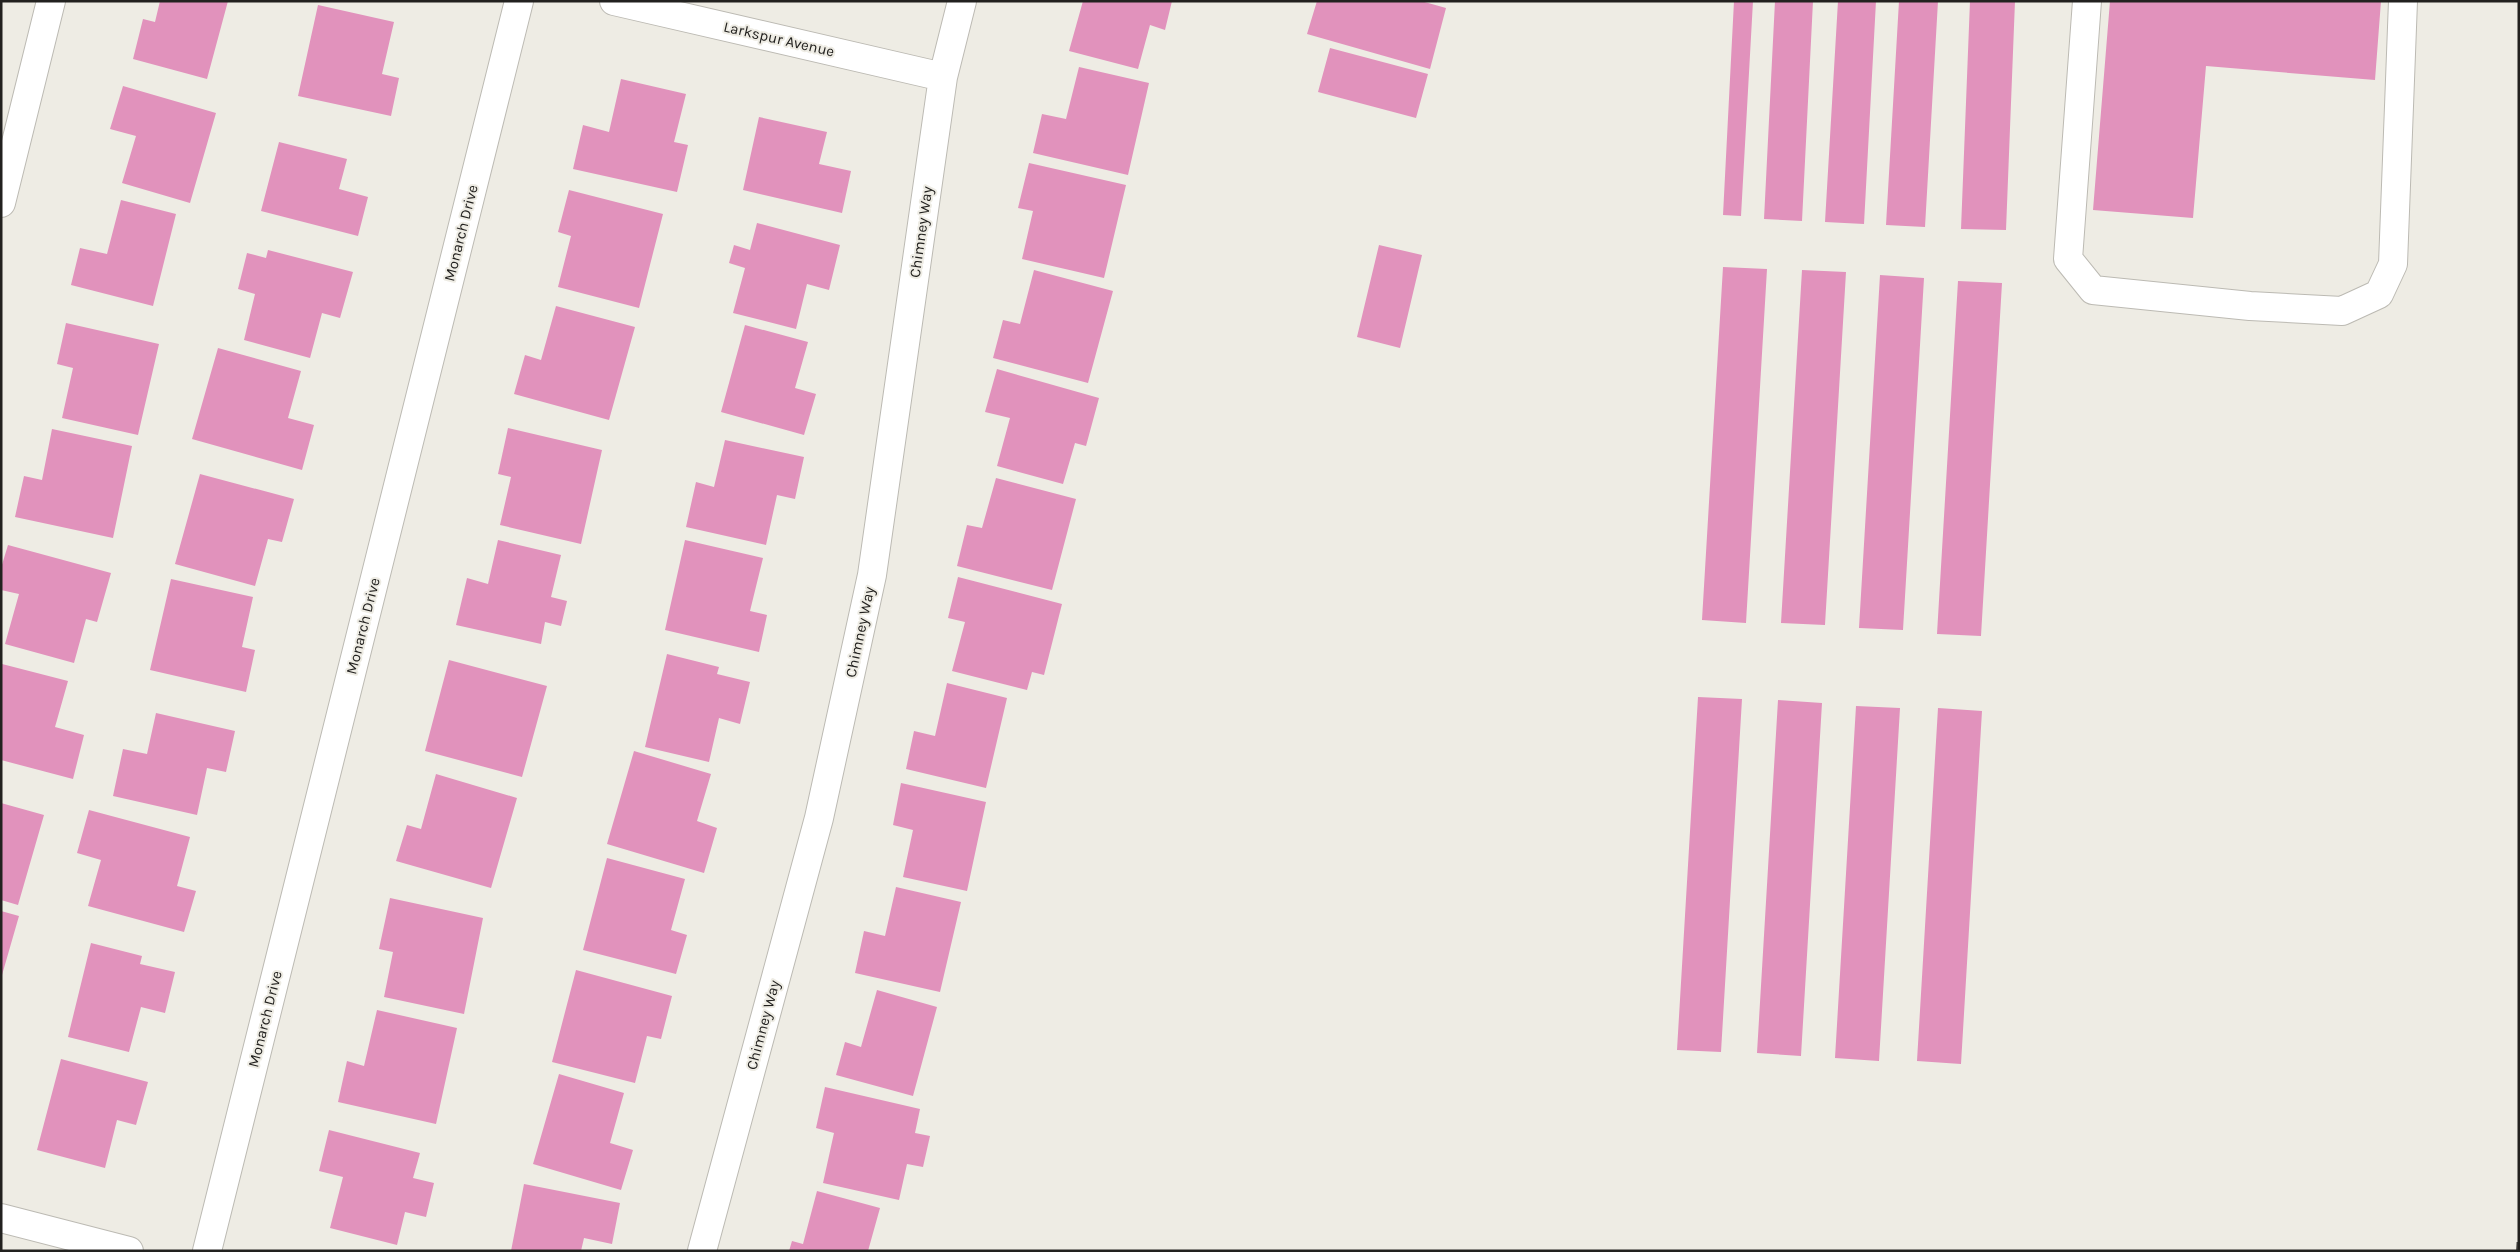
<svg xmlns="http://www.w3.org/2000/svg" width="2520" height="1252" viewBox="0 0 2520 1252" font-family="Karla,sans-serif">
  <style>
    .building { fill: #e192bc }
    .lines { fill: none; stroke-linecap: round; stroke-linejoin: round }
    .minor-casing { stroke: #bcbab3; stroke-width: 30 }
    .minor { stroke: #fff; stroke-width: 28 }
    .rail { stroke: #4c4b48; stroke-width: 4; stroke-dasharray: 9 9; stroke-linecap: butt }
    .labels { text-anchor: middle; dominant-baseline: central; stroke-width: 4; stroke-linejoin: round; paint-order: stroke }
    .street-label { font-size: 15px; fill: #22211f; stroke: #eeece4 }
  </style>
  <rect width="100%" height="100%" fill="#eeece4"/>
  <path class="building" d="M160,1H228L207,79L133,59L143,19L155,22Z
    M1083,1H1172L1165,30L1150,25L1138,69L1069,51Z
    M1317,1H1421L1446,8L1430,69L1307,34Z
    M1734,1H1753L1741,216L1723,215Z
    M1775,1H1813L1802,221L1764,219Z
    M1838,1H1876L1864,224L1825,222Z
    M1899,1H1938L1925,227L1886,225Z
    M1970,1H2015L2006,230L1961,229Z
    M2110,1H2381L2375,80L2206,66L2193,218L2093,210Z
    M318,5L394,22L382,74L399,78L391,116L298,96Z
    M1330,48L1428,74L1416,118L1318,92Z
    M1079,67L1149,83L1128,175L1033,153L1042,114L1066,119Z
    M621,79L686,94L674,142L688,145L677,192L573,169L583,125L609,132Z
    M123,86L216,113L190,203L122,183L136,136L110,129Z
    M759,117L827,132L819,164L851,171L842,213L743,190Z
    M279,142L347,159L339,189L368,197L358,236L261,211Z
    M1029,163L1126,185L1104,278L1022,259L1033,211L1018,208Z
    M569,190L663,214L639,308L558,287L571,236L558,232Z
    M121,200L176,214L153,306L71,285L80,248L107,254Z
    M757,223L840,245L829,290L807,284L796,329L733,313L745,268L729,263L734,245L750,250Z
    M1379,245L1422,255L1400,348L1357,337Z
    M268,250L353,272L340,318L322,313L310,358L244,340L255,294L238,289L247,253L266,258Z
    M1723,267L1767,269L1746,623L1702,620Z
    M1034,270L1113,291L1088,383L993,358L1003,320L1020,324Z
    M1802,270L1846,272L1825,625L1781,623Z
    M1880,275L1924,278L1903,630L1859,628Z
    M1958,281L2002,283L1981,636L1937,634Z
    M556,306L635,327L609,420L514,394L525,355L541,360Z
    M66,323L159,344L138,435L62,418L73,368L57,364Z
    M745,325L808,342L795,388L816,394L804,435L721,412Z
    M218,348L301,371L288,418L314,425L302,470L192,439Z
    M997,369L1099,398L1086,446L1075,443L1063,484L997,466L1010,418L985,412Z
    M508,428L602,450L581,544L500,525L511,477L498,474Z
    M52,429L132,446L113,538L15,517L24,476L42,480Z
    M725,440L804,457L795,499L777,495L766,545L686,527L696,482L714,487Z
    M200,474L294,499L282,542L268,539L255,586L175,564Z
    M996,478L1076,499L1052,590L957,566L967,525L982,528Z
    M498,540L561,555L551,597L567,601L561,626L545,622L541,644L456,625L467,578L488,584Z
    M685,540L763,558L750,611L767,615L759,652L665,630Z
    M8,545L111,573L97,622L86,619L74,663L5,644L19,594L1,590V568Z
    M958,577L1062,604L1044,675L1032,672L1027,690L952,671L965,622L948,618Z
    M171,579L253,597L242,647L255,650L246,692L150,670Z
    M667,654L719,667L717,674L750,682L740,724L719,718L709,762L645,747Z
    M449,660L547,686L522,777L425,751Z
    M2,664L68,681L55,727L84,735L73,779L1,760Z
    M947,683L1007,698L986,788L906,769L914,731L935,736Z
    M1698,697L1742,699L1721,1052L1677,1050Z
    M1778,700L1822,703L1801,1056L1757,1053Z
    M1856,706L1900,708L1879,1061L1835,1058Z
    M1938,708L1982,711L1961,1064L1917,1061Z
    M156,713L235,731L226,772L207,768L197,815L113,796L123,749L147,754Z
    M634,751L711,774L697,821L717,828L704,873L607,844Z
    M436,774L517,798L491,888L396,861L407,825L421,829Z
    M901,783L986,802L967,891L903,877L913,830L893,825Z
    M1,803L44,815L18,905L1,900Z
    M89,810L190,837L177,886L196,891L184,932L88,906L101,860L77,853Z
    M607,858L685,879L671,930L687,935L676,974L583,950Z
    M896,887L961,902L940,992L855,973L864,931L885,936Z
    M390,898L483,918L464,1014L384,997L393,952L379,949Z
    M1,911L19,916L2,975H1Z
    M91,943L142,956L140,964L175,972L165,1013L141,1007L129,1052L68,1037Z
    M576,970L672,996L661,1039L647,1036L635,1083L552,1062Z
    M877,990L937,1007L913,1096L836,1075L845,1042L861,1047Z
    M377,1010L457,1028L436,1124L338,1102L347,1061L364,1066Z
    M61,1059L148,1082L136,1125L117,1120L105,1168L37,1150Z
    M559,1074L624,1093L610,1143L633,1150L621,1190L533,1164Z
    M825,1087L920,1109L915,1133L930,1136L923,1167L907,1164L899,1200L823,1183L834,1133L816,1128Z
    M329,1130L420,1153L413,1178L434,1183L426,1217L405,1212L397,1245L330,1228L343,1177L319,1171Z
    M524,1184L620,1203L612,1244L584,1238L581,1251H511Z
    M817,1191L880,1208L868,1251H789L792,1241L803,1244Z"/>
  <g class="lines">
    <defs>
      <path id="minor" d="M614,1L943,77
        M2087,1L2068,259L2093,290L2250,306L2342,311L2379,294L2393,264L2403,1
        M1,203L51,1
        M1,1218L129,1251
        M207,1251L519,1
        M702,1251L819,818L872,575L943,77L962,1"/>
    </defs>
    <use href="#minor" class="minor-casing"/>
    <use href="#minor" class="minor"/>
    <path class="rail" d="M2518,1251L2519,1235"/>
  </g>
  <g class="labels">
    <g class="street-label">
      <text transform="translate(779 39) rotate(13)">Larkspur Avenue</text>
      <text transform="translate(921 232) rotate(-82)">Chimney Way</text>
      <text transform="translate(461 233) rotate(-76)">Monarch Drive</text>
      <text transform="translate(363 626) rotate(-76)">Monarch Drive</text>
      <text transform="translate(860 632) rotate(-78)">Chimney Way</text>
      <text transform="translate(265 1019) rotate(-76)">Monarch Drive</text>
      <text transform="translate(763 1025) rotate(-75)">Chimney Way</text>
    </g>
  </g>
  <rect width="2520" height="1252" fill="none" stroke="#22211f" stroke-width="5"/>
</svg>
